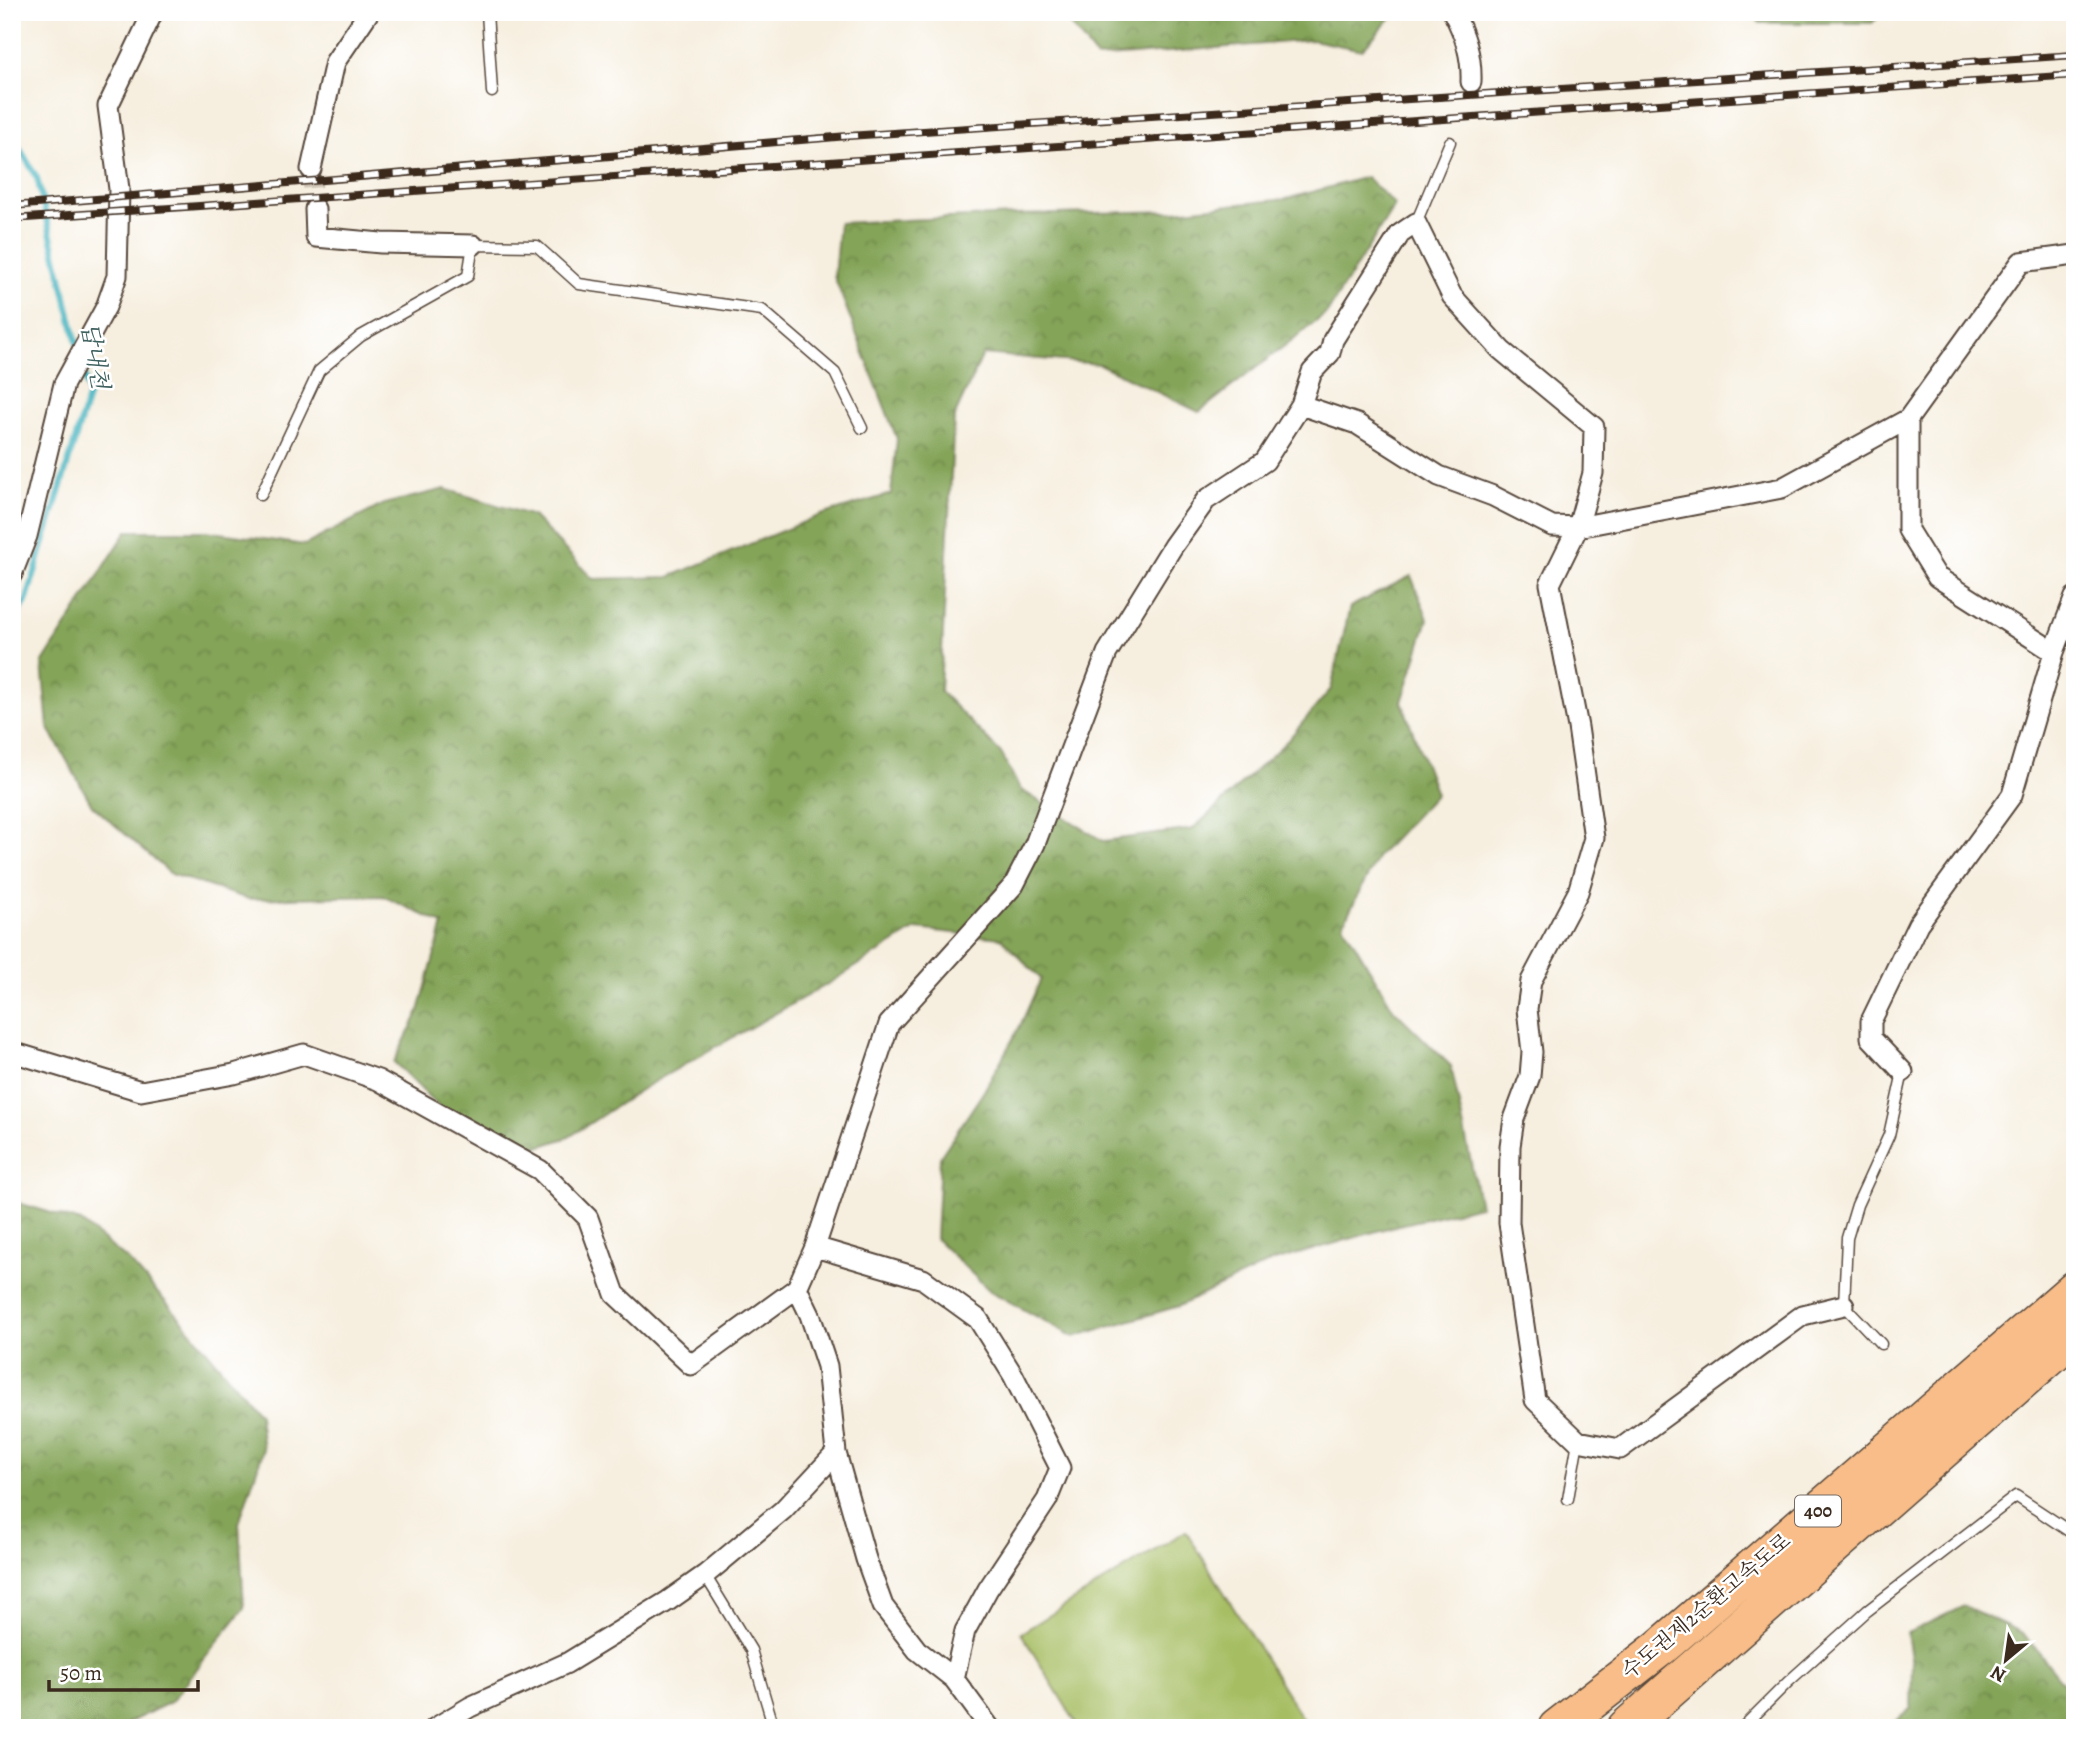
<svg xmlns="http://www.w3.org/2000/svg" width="2087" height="1740" viewBox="0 0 2087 1740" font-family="Alegreya,'Noto Serif KR',serif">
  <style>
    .grass { fill: #a6bd62; stroke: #707440; stroke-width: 2 }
    .forest { fill: url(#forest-crowns); stroke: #60673b; stroke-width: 2 }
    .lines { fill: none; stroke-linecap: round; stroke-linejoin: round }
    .stream { stroke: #45b4c0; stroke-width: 6 }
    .street-tunnel { stroke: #d1c7b8; stroke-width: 19; stroke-dasharray: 19 10; stroke-linecap: butt }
    .lane-casing { stroke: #57473b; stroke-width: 13 }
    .street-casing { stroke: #57473b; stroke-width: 23 }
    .highway-casing { stroke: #57473b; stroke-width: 40 }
    .lane { stroke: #fff; stroke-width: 10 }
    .street { stroke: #fff; stroke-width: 19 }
    .highway { stroke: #f8bd88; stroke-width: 37 }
    .rail-casing { stroke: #3b2a1e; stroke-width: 8 }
    .rail { stroke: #fff; stroke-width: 5; stroke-dasharray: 16; stroke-linecap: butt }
    .labels { text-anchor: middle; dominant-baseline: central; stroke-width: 5; stroke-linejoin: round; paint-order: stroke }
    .shield { fill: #fff; stroke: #766a62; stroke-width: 2 }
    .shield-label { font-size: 19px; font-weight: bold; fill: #3b2a1e }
    .street-label { font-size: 21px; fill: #3b2a1e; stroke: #fff }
    .water-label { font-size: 23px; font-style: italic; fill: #3f615f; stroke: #fff }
  </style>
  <defs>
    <pattern id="forest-crowns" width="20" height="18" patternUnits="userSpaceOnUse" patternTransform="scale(1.75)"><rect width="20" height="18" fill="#84a458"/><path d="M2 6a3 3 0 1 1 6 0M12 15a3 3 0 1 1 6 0" fill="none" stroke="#6d8648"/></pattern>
  </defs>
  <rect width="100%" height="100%" fill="#fff"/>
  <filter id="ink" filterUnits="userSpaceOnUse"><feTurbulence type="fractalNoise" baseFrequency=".0143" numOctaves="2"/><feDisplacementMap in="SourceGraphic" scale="14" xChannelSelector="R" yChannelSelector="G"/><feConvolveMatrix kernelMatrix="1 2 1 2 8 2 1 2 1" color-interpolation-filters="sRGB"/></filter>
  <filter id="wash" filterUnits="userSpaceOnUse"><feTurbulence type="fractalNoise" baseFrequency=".00686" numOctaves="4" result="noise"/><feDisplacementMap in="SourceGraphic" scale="28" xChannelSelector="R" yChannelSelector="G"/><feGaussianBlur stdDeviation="1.57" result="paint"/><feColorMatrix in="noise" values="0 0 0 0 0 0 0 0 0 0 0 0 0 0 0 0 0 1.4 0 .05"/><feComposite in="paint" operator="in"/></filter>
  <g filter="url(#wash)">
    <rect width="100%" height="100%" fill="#f6eede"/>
    <path class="grass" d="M1186,1531L1308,1728H1079L1021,1633Z"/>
    <path class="forest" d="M1060,12H1396L1362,50L1312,40L1097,58Z
      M1750,12H1884L1872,23H1760Z
      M1366,177L1395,205L1327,313L1199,412L1099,364L983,354L954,417L940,691L1001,753L1020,789L1103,841L1193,829L1288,740L1331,689L1350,607L1411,576L1428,619L1402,702L1436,794L1378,856L1343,924L1394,1010L1451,1066L1480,1206L1391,1227L1271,1262L1179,1306L1074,1337L990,1291L936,1239L940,1157L984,1091L1020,1026L1041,979L1001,938L916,929L833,981L645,1087L569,1137L539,1147L444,1112L394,1062L419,1011L443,924L383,896L248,899L171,874L92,805L48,727L42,664L127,531H206L305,545L384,504L445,489L533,516L593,579L669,577L821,515L891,494L897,439L834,276L839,223L1014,215L1174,211L1286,199Z
      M12,1201L81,1222L129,1261L182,1320L259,1414L263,1451L239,1523L244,1608L171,1702L118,1728H12Z
      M1964,1606L2023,1633L2075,1697V1728H1888L1911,1708L1912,1664L1907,1633Z"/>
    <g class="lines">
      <path class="stream" d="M12,135L37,178L78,348
        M12,622L26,602L89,394L81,362"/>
    </g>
  </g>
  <g filter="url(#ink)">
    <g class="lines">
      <path class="street-tunnel" d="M311,169L315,209"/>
      <defs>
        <path id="lane" d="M487,12L492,92
          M1416,223L1450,142
          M261,495L319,371L361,336L468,276L473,245L537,246L579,284L762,310L835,373L862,428
          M1881,1344L1844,1305L1847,1238L1857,1205L1889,1135L1903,1072
          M1568,1499L1578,1441
          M705,1575L751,1650L774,1728
          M1742,1728L1788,1682L1867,1611L2016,1496L2075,1535"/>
        <path id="street" d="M1453,12C1465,35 1472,56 1471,82
          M311,169L335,62L369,12
          M315,209L316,237L381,243L473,245
          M1908,419V530L1937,577L2054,652
          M12,574L27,536L64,384L106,307L117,276L119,189L108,106L153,12
          M12,1052L141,1091L234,1074L304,1054L378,1080L540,1170L588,1218L615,1294L691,1365L797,1288L815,1247L889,1024L1014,885L1035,844L1107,653L1173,546L1206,500L1265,461L1301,405
          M1903,1072L1871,1038V1021L1918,924L2012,795L2054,652L2075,597
          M815,1247L923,1279L978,1319L1013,1375L1060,1468L1047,1500L988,1589L965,1631L954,1679
          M797,1288L810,1315L827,1366L836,1453L866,1559L883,1606L917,1650L954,1679L990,1728
          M1844,1305L1803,1315L1620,1449L1578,1441L1535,1400L1509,1223L1510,1146L1514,1119L1530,1076L1532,1052L1527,1009L1531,981L1578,892L1594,838L1578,727L1550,584L1578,527L1593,473L1594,427L1501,350L1452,296L1416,223L1400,234L1333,340L1330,353L1312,372L1301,405L1357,424L1439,476L1493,496L1552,526L1578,527L1782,488L1908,419L2021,262L2075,255
          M435,1728L470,1707L567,1663L668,1601L705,1575L783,1510L836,1453"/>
        <path id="highway" d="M1557,1728L1661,1647L2075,1289
          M1626,1728L2075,1334"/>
      </defs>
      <use href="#lane" class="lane-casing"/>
      <use href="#street" class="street-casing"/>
      <use href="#highway" class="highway-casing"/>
      <use href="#lane" class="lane"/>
      <use href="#street" class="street"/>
      <use href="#highway" class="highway"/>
      <defs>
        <path id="rail" d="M12,206L848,136L2075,55
          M12,219L2075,75"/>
      </defs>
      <use href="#rail" class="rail-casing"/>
      <use href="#rail" class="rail"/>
    </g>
  </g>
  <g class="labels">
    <rect class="shield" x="1795" y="1495.5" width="46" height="31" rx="5"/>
    <g class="shield-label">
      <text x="1818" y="1511">400</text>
    </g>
    <g class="street-label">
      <text transform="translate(1706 1606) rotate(-40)">수도권제2순환고속도로</text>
    </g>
    <g class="water-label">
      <text transform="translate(95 356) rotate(80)">답내천</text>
    </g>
  </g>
  <rect width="2087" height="1740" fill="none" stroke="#fff" stroke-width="42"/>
  <g transform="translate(2006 1660) rotate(209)" stroke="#ffffff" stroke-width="5" paint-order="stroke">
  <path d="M0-5L12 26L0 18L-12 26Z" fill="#3b2a1e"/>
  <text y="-10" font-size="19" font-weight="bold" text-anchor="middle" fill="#3b2a1e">N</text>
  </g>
  <path d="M49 1680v10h149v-10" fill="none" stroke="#3b2a1e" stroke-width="3.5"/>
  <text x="60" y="1680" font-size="21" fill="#3b2a1e" stroke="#ffffff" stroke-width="5" paint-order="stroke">50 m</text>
</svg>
